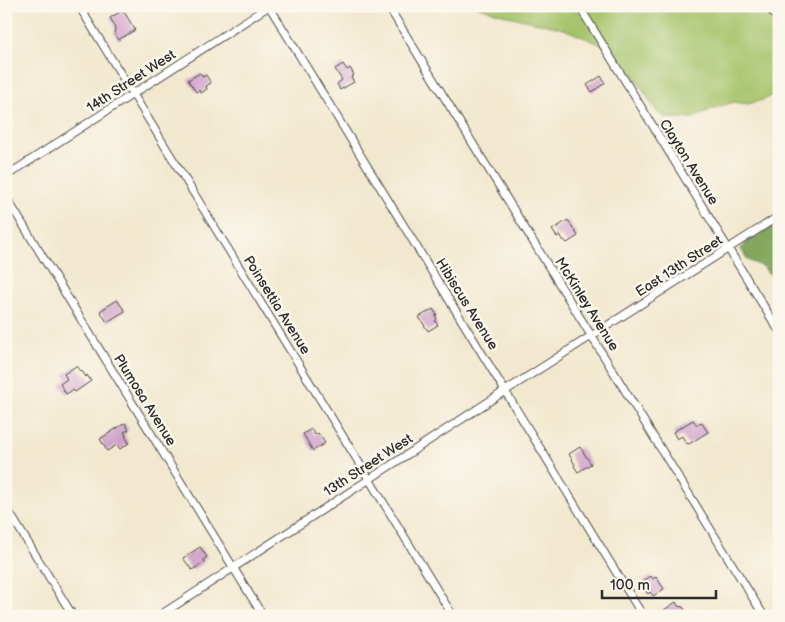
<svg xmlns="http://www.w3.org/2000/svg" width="785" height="622" viewBox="0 0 785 622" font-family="'Balsamiq Sans',sans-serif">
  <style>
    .green { fill: #a4c269; stroke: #68764a }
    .forest { fill: #83a85d; stroke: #576a44 }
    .building { fill: #cfa3ca }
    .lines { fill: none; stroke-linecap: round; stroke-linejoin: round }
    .street-casing { stroke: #494744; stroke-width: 9 }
    .street { stroke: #fff; stroke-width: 7 }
    .labels { text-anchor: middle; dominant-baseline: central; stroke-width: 5; stroke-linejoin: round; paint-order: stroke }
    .street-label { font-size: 14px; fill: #2b2b2b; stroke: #fbf7ec }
  </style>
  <rect width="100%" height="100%" fill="#fbf7ec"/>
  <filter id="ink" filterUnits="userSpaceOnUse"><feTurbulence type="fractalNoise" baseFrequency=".02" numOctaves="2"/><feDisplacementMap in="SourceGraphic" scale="10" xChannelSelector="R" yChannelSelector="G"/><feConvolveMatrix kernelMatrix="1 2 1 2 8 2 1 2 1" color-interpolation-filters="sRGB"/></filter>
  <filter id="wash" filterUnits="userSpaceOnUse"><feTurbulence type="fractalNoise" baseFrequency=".0096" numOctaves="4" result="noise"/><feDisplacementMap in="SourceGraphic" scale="20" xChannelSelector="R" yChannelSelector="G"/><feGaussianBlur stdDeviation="1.12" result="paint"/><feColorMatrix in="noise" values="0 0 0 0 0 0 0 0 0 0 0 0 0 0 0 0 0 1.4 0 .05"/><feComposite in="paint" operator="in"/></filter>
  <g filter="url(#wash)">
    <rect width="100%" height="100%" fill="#f2e8cf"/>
    <path class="green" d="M476,6H778L779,91L766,99L748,104L734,102L714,108L693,118H666L657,112L636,79L609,48L564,29L508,16Z"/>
    <path class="forest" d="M779,223V280L767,272L764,267L748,260L740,248L762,232Z"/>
    <g id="blocks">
      <path class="building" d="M123,10L135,30L118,40L114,33L115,30L114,24L110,18Z
        M343,64L347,70L350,68L354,75L351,77L354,82L340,90L337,84L342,80L335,69Z
        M200,73L203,77L206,75L211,83L206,86L207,89L201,93L199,90L196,92L188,80Z
        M601,76L605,83L592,92L587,85Z
        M568,220L578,236L567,243L564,240H563L560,235L557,237L552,230Z
        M117,300L125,311L107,322L100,311Z
        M433,309L437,315L435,316L437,319L435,321L438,325L428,331L419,317Z
        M76,366L80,371L81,370L86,377L87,375L91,381L75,392L73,390L66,394L60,384L67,379L64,374Z
        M693,420L697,425L701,422L708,432L689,444L686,443L682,436L677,439L673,432Z
        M125,423L129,430L124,432L126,435L125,436L129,443L120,449L117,445L107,451L100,439Z
        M311,429L315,435L318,433L325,443L313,451L303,434Z
        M580,447L591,464L578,472L574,466L575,465L569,454Z
        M200,547L207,557L203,560L205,562L192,570L183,558Z
        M651,576L653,579L656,577L664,589L653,596L650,592L648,594L644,588L646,585L643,581Z
        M676,602L678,606L683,607L686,612L683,614L684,616H664L661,612Z"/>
    </g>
  </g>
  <g filter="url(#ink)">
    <use href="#blocks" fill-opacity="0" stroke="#494744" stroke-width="1"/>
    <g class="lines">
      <defs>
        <path id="street" d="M79,6L453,616
          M269,6L643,616
          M388,6L764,616
          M579,6L779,331
          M769,6L779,22
          M6,176L269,6
          M6,197L263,616
          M6,507L73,616
          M159,616L505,391L779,216"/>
      </defs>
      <use href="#street" class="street-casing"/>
      <use href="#street" class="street"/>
    </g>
  </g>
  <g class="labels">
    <g class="street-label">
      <text transform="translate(131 81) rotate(-33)">14th Street West</text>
      <text transform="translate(689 162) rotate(58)">Clayton Avenue</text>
      <text transform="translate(679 266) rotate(-33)">East 13th Street</text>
      <text transform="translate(467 304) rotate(58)">Hibiscus Avenue</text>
      <text transform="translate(587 304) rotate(58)">McKinley Avenue</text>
      <text transform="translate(277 305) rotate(58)">Poinsettia Avenue</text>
      <text transform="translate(145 400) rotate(58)">Plumosa Avenue</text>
      <text transform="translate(368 465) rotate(-33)">13th Street West</text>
    </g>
  </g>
  <rect width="785" height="622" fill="none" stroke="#fbf7ec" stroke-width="25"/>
  <path d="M602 590v8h114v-8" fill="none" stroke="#2b2b2b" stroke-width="2.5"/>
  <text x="610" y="590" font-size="15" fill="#2b2b2b" stroke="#fbf7ec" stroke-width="4" paint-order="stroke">100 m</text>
</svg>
